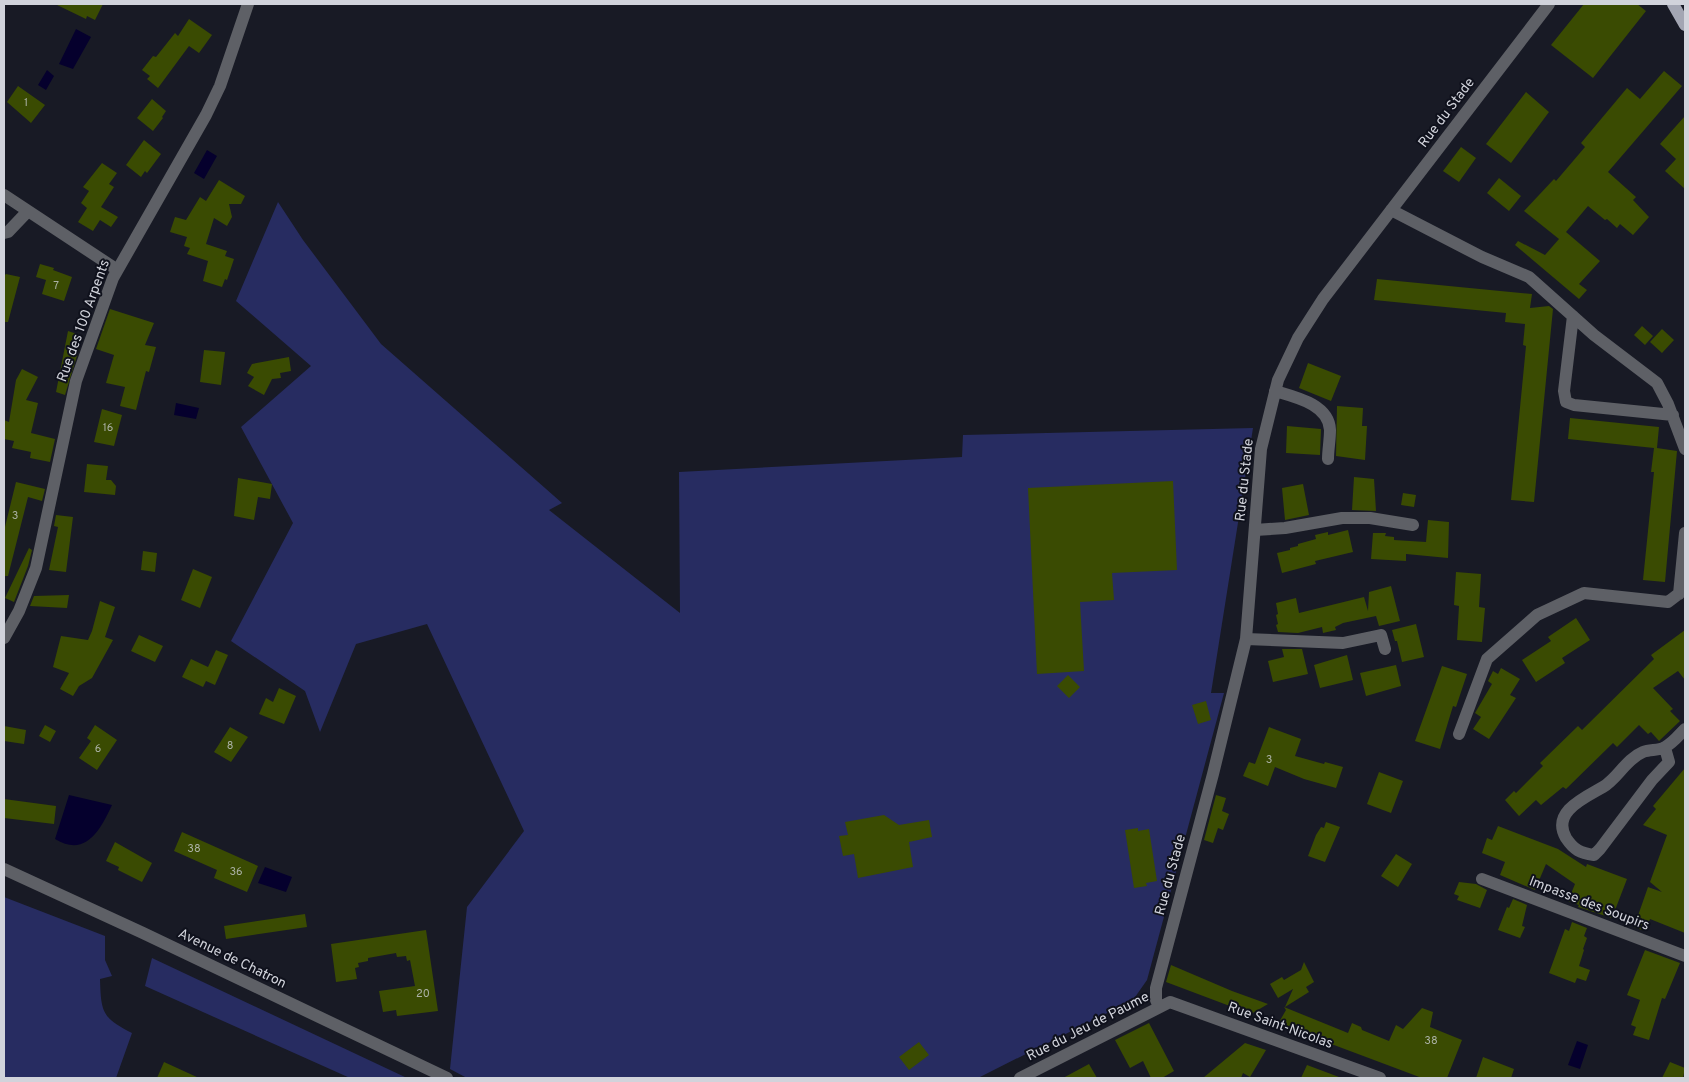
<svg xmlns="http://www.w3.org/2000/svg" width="1689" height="1082" viewBox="0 0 1689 1082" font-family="Overpass,sans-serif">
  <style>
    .green { fill: #272c61 }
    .water { fill: #05002d }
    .building { fill: #3a4b02 }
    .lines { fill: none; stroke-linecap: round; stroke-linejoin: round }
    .minor { stroke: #5e6066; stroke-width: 12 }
    .major { stroke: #a3a6b3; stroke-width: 12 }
    .labels { text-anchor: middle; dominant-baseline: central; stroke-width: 4; stroke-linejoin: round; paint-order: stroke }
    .number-label { font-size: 11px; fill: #abb1a5 }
    .street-label { font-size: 14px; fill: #d1d3db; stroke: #0f111c }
  </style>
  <rect width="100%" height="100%" fill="#181a25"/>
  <path class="green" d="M278,202L303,240L381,344L562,503L549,510L680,613L679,472L962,457L963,435L1253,428L1211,693H1224L1147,980L1133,1000L978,1078H467L450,1069L467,907L524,831L427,624L356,644L320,732L305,691L231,641L293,523L241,427L311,366L236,301Z
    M4,897L105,936V960L112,976L100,979C101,1012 102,1018 132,1033L116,1078H4Z
    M152,958L407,1078H350L145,986Z"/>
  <path class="water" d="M76,29L91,37L73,69L59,64Z
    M47,70L54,76L46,90L38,85Z
    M207,150L217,156L204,179L194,173Z
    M176,403L199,408L196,419L174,415Z
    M69,795L112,805C101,829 86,858 55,839Z
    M265,867L292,877L286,892L258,883Z
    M1577,1041L1588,1045L1580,1069L1568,1065Z"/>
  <path class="building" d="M55,4H103L95,20L87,16L86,19Z
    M1584,4H1637L1646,11L1593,78L1551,45Z
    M189,19L212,35L199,53L189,46L158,88L147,79L150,76L142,70L153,56L156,57L175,33L178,36Z
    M1664,71L1682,86L1608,172L1636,197L1633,200L1649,217L1633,235L1620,224L1617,228L1607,219L1605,220L1588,206L1566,232L1600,261L1579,284L1587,290L1579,299L1515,245L1518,241L1545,255L1559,239L1524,211L1554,179L1556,181L1585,147L1581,143L1627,88L1640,99Z
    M18,86L45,105L31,123L7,102Z
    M1526,92L1549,112L1511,163L1486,144Z
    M152,99L166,111L162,117L163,118L153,131L137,118Z
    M1685,116V189L1665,171L1676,159L1660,144Z
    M144,140L161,154L147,173L145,171L141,177L126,165Z
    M1461,147L1476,158L1459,182L1443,171Z
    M102,163L117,173L109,184L114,187L101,207L118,217L111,227L100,220L93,231L78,222L87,208L81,203L89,191L83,187Z
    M1499,178L1521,196L1509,211L1487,193Z
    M219,180L245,196L241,204H229L232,217L227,226L214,218L206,244L227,251L225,256L234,259L227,280L225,279L222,287L203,281L208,261L187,254L190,248L184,246L187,237L170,232L175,217L186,220L200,197L206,201Z
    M40,264L54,268L53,270L72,277L64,301L42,294L46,280L36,277Z
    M6,274L20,277L8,322H4V276Z
    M1377,279L1532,294L1530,308L1549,306L1553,309L1534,502L1511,500L1526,346L1523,345L1525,324L1505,322L1506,313L1374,300Z
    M110,309L154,323L145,345L156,347L149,372L146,371L136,410L120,406L125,387L106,383L114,355L96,349Z
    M1642,326L1653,336L1645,345L1634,335Z
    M1662,329L1674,340L1662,353L1650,342Z
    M68,331L83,336L65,395L56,392Z
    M204,350L225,352L221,385L200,382Z
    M289,357L291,371L280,373L281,378L272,379L264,395L248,386L254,377L247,373L252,364Z
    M1308,363L1341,376L1331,401L1299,388Z
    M22,369L38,377L26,400L38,403L31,433L55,439L50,462L30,458L31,452L12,448L14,441L4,439V420L9,422L16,380Z
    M1337,406L1363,408L1362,426H1367L1365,460L1336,456Z
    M102,409L122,415L114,446L94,442Z
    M1570,418L1659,427L1657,448L1677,451L1665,582L1643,580L1654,472H1651L1654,448L1568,439Z
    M1287,426L1321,429L1320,455L1286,453Z
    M87,464L108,466L106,480H111L116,486L115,495L84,492Z
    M1354,477L1374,479L1376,511L1352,510Z
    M238,478L272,484L270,499L258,497L254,520L234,516Z
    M1173,481L1177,570L1112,573L1114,600L1080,602L1084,671L1037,674L1028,488Z
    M16,482L45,489L42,501L28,497L8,576H4V531Z
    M1303,484L1309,515L1285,520L1282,488Z
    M1403,493L1416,495L1414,507L1401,505Z
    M56,515L73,517L66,572L49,570L58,527L54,526Z
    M1428,520L1449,522L1448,558L1406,554V561L1371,559L1373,533H1386L1385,536L1394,537V540L1426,542Z
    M1348,530L1353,552L1315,561L1316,564L1282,573L1277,553L1290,550V548L1298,546V544L1316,539L1315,535L1328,532V535Z
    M29,548L32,550L28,566L14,602L5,598Z
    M143,551L157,553L155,572L141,570Z
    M193,569L212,577L200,608L181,600Z
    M1456,572L1481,574L1479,607L1485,608L1482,642L1457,640L1459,606L1454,605Z
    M1391,586L1400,621L1379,626L1376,616L1343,623L1335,627L1336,630L1323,633L1322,627L1298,633L1278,632L1276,625L1278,624L1276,615L1278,614L1276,603L1296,598L1299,613L1364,597L1368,611L1369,592Z
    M69,595L67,608L30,606L34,596Z
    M100,601L115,607L105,637L113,640L92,678L79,686L73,696L60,689L69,673L53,667L61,636L88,640L92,631Z
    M1576,618L1590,640L1562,658L1565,663L1536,682L1522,660L1551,641L1548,637Z
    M1416,624L1424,657L1402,662L1397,641H1395L1392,630Z
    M1685,630V680L1678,671L1653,688L1673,709L1670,711L1680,721L1659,741L1651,732L1648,734L1639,725L1617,747L1613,743L1566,789L1563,787L1541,805L1536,800L1519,816L1505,800L1514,791L1516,793L1543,766L1540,763L1578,726L1582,730L1654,659L1651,655Z
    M139,635L163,646L155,662L131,651Z
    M1282,649H1302L1308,674L1273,682L1268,661L1284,657Z
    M216,650L228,655L215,685L206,681L203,687L182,677L191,659L208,667Z
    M1347,655L1353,680L1320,688L1314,665Z
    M1396,665L1401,686L1366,696L1360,673Z
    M1442,666L1467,674L1456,707L1453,706L1440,749L1415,741Z
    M1501,668L1520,679L1510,695L1516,698L1489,739L1473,729L1481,717L1475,713L1492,684L1488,681L1493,671L1498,674Z
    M1068,675L1080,687L1069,698L1057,686Z
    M279,688L296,696L284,724L259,714L266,698L273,702Z
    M1206,701L1211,720L1198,724L1192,705Z
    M45,725L56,731L50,742L39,736Z
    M95,725L117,740L97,770L79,758L91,741L87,738Z
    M4,726L26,730L24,744L4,741Z
    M230,727L248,737L231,762L214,752Z
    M1269,727L1301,739L1295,756L1324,764L1325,762L1343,767L1336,788L1304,779L1275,767L1268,786L1243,776L1249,762L1255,764Z
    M1685,768V933L1650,919L1645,931L1634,927L1648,887L1662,892L1650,882L1667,835L1643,825L1656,809L1653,806Z
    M1379,772L1403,781L1391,813L1367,804Z
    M1216,795L1226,798L1222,811L1229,814L1223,830L1218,828L1213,843L1204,840Z
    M4,799L56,806L54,824L4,818Z
    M884,815L899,825L929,820L932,837L909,842L913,867L858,878L854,854L843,856L839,836L848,835L845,822Z
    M1326,822L1340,827L1325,862L1308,856L1316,835L1321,827L1324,828Z
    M1498,826L1558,849L1586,867L1587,864L1627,879L1612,918L1578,907L1579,905L1568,901L1575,884L1546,864L1535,890L1500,875L1505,862L1482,853L1487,838L1492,840Z
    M1138,828V831L1149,829L1157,881L1146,883L1147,886L1134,888L1125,830Z
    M182,832L258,866L247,892L214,878L217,870L174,851Z
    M115,842L152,863L142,882L118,870L119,867L106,861Z
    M1396,854L1412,864L1398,887L1381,876Z
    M1459,882L1476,884L1487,890L1480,908L1457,900L1459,896L1454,894Z
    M1513,899L1527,905L1522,926L1525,927L1520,938L1498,930L1507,907L1509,908Z
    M305,914L307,927L226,939L224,926Z
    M1572,922L1587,928L1584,936L1587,938L1583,949L1584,950L1579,966L1590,970L1586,981L1577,978L1575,983L1549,973L1565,929L1569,931Z
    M426,930L438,1011L397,1016L396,1010L383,1012L379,991L415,986L410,960L407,961L406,956L397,957L396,953L368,958V961L358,963L359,967L355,968L357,979L336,982L331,944Z
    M1645,950L1680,963L1665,999L1662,998L1649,1040L1633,1035L1636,1027L1631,1025L1640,1000L1627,995Z
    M1304,962L1314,982L1306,987L1309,992L1285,1007L1293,989L1278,998L1270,984L1282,977L1284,980L1301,970Z
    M1171,965L1232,991L1268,1004L1251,1014L1166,982Z
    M1284,1007L1348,1033L1352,1023L1361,1027L1362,1030L1389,1041L1396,1025L1403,1029L1422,1008L1433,1012L1430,1027L1462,1040L1447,1078H1422L1278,1024L1286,1010Z
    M1149,1023L1174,1071L1162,1078H1151L1143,1061L1130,1068L1115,1040Z
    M919,1042L929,1055L909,1070L899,1057Z
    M1245,1043L1266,1050L1250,1077L1243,1073L1241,1078H1203Z
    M1483,1057L1514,1069L1511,1078H1476Z
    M164,1062L199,1078H157Z
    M1670,1062L1685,1068L1683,1078H1662Z
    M1089,1064L1097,1078H1063Z
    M1307,1065L1339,1077V1078H1301Z"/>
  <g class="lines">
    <path class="minor" d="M4,195L116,269
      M1391,210L1482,257L1529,277L1594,335L1657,383L1668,404L1685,449
      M4,233L8,232L28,211
      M1573,316L1564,391L1566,402L1574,405L1673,415
      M1275,391C1295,397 1329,404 1330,430C1330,440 1328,450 1328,459
      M1255,530L1285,528L1342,518H1370L1413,525
      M1679,594L1685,533
      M4,638L19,611L36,568L76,381L113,278L206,115L220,86L248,4
      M1246,639L1343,643L1381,635L1385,649
      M1459,734L1487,659L1537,615L1584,593L1668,602L1685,589
      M1665,748L1669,762L1652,780L1600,849L1594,855C1580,853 1574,850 1566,838C1551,812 1584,798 1603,787C1618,778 1626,759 1643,752C1650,749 1659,751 1665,747C1673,743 1679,735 1685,729
      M4,869L143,933L447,1078
      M1482,879L1685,956
      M1159,1007L1156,1000V988L1213,774L1246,639L1261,449L1278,380L1298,338L1323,299L1549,4
      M1020,1078L1170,1002L1380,1078"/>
    <path class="major" d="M1673,4L1685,25"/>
  </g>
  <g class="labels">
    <g class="number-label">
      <text x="26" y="103">1</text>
      <text x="56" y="286">7</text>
      <text x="108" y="428">16</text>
      <text x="15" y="516">3</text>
      <text x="230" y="746">8</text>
      <text x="98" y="749">6</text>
      <text x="1269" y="760">3</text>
      <text x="194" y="849">38</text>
      <text x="236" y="872">36</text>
      <text x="423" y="994">20</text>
      <text x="1431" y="1041">38</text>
    </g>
    <g class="street-label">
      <text transform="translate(1447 113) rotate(-53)">Rue du Stade</text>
      <text transform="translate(84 321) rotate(-70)">Rue des 100 Arpents</text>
      <text transform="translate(1245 480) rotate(-84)">Rue du Stade</text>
      <text transform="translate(1171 875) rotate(-75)">Rue du Stade</text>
      <text transform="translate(1589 904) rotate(21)">Impasse des Soupirs</text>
      <text transform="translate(232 959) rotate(26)">Avenue de Chatron</text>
      <text transform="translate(1280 1026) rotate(20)">Rue Saint-Nicolas</text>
      <text transform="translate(1088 1027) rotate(-27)">Rue du Jeu de Paume</text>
    </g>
  </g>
  <rect width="1689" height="1082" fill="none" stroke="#d1d3db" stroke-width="10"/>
</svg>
